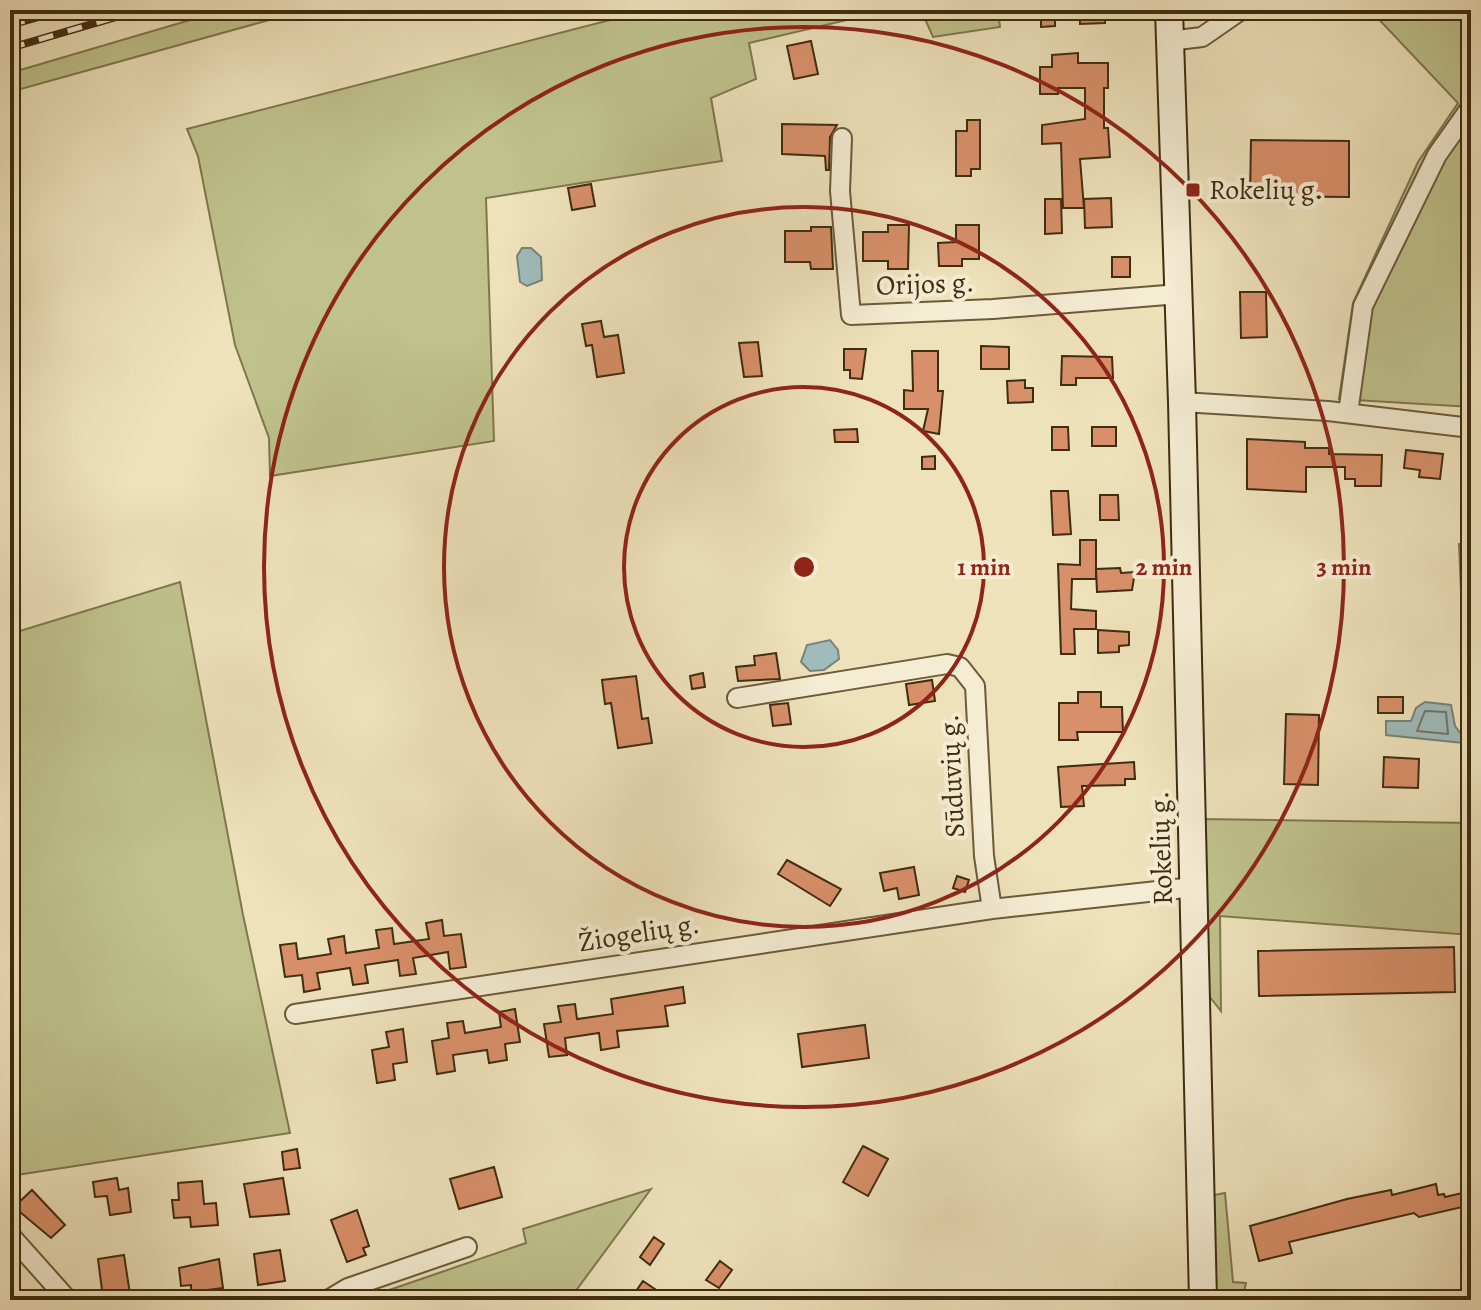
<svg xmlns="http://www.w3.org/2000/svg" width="1481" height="1310" viewBox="0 0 1481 1310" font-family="Alegreya,serif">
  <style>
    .green { fill: #bfc28c; stroke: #80774e; stroke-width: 2 }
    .water { fill: #9fbbbc; stroke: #798277; stroke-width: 2 }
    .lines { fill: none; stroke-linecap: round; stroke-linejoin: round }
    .shore { stroke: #707466; stroke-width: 2 }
    .building { fill: #d8906a; stroke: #402c0f; stroke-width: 2 }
    .street-casing { stroke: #6c5a3a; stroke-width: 22 }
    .secondary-casing { stroke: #402c0f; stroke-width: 30 }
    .street { stroke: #f4ecd3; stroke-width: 18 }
    .secondary { stroke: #f4ecd3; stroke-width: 26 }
    .rail-casing { stroke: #402c0f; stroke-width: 8 }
    .rail { stroke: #f4ecd3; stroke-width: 5; stroke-dasharray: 15; stroke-linecap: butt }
    .ring { fill: none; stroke: #8f2418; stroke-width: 4 }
    .poi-dot { fill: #8f2418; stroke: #f4ecd3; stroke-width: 3 }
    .labels { text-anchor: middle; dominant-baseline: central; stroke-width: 8; stroke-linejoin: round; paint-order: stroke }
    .poi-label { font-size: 28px; fill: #402c0f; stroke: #f4ecd3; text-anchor: start }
    .street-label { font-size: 28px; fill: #402c0f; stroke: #f4ecd3 }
    .centre { fill: #8f2418; stroke: #f4ecd3; stroke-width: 4 }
    .ring-label { font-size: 24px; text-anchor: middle; font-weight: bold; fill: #8f2418; stroke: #f4ecd3; stroke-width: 8; stroke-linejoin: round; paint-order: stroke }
  </style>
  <rect width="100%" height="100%" fill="#eee2bb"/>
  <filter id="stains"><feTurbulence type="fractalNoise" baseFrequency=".0025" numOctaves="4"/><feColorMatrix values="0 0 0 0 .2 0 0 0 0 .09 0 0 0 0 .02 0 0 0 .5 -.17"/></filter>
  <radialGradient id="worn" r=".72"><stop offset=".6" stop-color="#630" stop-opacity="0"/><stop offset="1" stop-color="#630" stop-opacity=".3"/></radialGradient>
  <path class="green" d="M224,10H305L10,92V73Z
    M613,10H889L749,43L756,79L711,98L722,161L486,198L494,441L270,476L269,438L235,345L198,156L187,129L614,19Z
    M921,10H998L1000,27L933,37Z
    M1370,10H1471V407L1339,399L1353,303L1418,162L1458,103Z
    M1459,544H1471V659L1464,662Z
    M180,582L243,915L290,1133L10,1176V634Z
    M1200,819L1471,823V935L1220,916L1221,1011L1209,996Z
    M651,1189L569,1300H360L526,1243L523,1229Z
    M1225,1193L1233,1282L1246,1283L1242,1300H1215L1214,1195Z"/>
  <path class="water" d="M522,248H531L541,257L542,280L527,286L520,282L517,256Z
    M830,640L838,650L839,659L824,670L810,671L801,662L807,645Z
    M1425,702L1451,705L1455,726L1465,739L1463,743L1386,735V721H1411L1416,708Z"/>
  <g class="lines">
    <path class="shore" d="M1425,711L1446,712L1448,734L1417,731Z"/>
  </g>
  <path class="building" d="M1041,10H1055V26L1041,27Z
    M1080,10H1105V23L1080,24Z
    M811,41L818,74L794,79L787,46Z
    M1078,53V63H1108V88H1104V128H1108L1110,157L1080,159L1084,208H1063L1061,143L1042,144V125L1085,119V88H1058V94H1040V67H1052V55Z
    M967,120H980V169H971V176H956V131H967Z
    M782,124L837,125L830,137L829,170H826L825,156L782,154Z
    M1251,140L1349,141V197L1250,196Z
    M591,184L595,206L572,210L568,188Z
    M1111,198L1112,227L1085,228L1084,199Z
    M1045,199H1061L1062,233L1045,234Z
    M888,225H909L908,269H888V261H863V232H888Z
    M956,225H979V259H962V266H939L938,243L956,242Z
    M811,227H831L833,269H811L810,262H785V231H811Z
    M1112,257H1130V277H1112Z
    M1240,292H1266L1267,337L1241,338Z
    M601,321L604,337L618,335L624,373L597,377L592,345L586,346L582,324Z
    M758,342L762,376L744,377L739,343Z
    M981,346L1009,347V369H981Z
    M844,349H866L862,379L850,378V370H844Z
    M912,351H938V391H943L939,434L923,431L928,409H904V390L913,391Z
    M1062,356L1112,357L1113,378H1076V385H1061Z
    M1025,380V388H1033V402L1008,403L1007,381Z
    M1052,427H1068L1069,450H1052Z
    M1092,427H1116V446H1092Z
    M857,429L858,442H835L834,430Z
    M1247,439L1305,442V448H1329V454L1382,455L1381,486H1355V479H1345V467H1306V492L1247,489Z
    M1406,450L1443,454L1440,479L1419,477L1420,470L1404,468Z
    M935,456V469H922V457Z
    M1051,491H1068L1071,534L1053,535Z
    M1100,495H1118L1119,520H1100Z
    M1080,540H1096V579H1072L1071,609L1096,611V629H1074L1075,654H1061L1058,564L1080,565Z
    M1120,568L1121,573L1135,572L1132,590L1097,592L1096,569Z
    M1098,630L1129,632V645L1119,646V652L1098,653Z
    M776,653L780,679L738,681L736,667L755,665L754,656Z
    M703,673L705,687L692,689L690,676Z
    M636,676L642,719L648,718L652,743L618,748L611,703L605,704L602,680Z
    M932,680L935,701L909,705L906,684Z
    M1078,692H1101V707H1122L1123,732H1077L1078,740H1059V703H1078Z
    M1378,697H1403V713H1378Z
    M788,703L791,724L773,726L770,705Z
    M1286,714L1319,715L1318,785L1284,784Z
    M1384,757L1419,759L1418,788L1383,787Z
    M1134,762L1135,779H1125V785L1082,786L1084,806L1061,807L1058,767Z
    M787,860L841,889L830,906L778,874Z
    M914,867L919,895L899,899L897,888L884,891L880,873Z
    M957,876L969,880L965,892L953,888Z
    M442,920L444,936L461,934L466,967L450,969L448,952L413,958L416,974L400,976L398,960L365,965L368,983L353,985L350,968L317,973L320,989L304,992L302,975L285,977L280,945L296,943L298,959L331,954L328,939L344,936L346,953L379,948L376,930L392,928L394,944L429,939L426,923Z
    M1454,947L1455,992L1259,996L1258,951Z
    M683,987L685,1003L665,1006L668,1026L617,1031L619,1047L601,1050L599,1033L565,1038L567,1055L549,1057L544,1024L561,1022L558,1006L575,1004L577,1019L613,1014L611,999Z
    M515,1009L520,1042L505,1044L507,1060L489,1063L487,1050L453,1055L455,1071L437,1074L432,1041L449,1038L447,1023L463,1021L465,1033L501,1027L499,1012Z
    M865,1025L869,1058L802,1067L798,1034Z
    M403,1029L407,1062L393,1064L395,1080L377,1083L372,1050L389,1047L386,1032Z
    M863,1146L888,1159L868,1196L843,1182Z
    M297,1149L300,1168L284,1170L282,1152Z
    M494,1167L502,1197L459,1209L450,1179Z
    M117,1178L119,1190L128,1188L131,1212L110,1215L107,1196L95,1197L93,1182Z
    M283,1178L289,1214L250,1217L244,1184Z
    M202,1181L204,1204L216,1203L218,1225L191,1227L190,1217L174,1218L172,1200H179L178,1183Z
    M1436,1184L1438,1195L1444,1194L1445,1197L1471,1191V1205L1419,1217L1414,1213L1289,1242L1292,1253L1259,1261L1250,1226L1347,1199L1391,1190L1392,1195Z
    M32,1190L65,1225L51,1238L14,1207Z
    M357,1210L369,1246L363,1248L366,1255L347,1262L331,1220Z
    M654,1237L664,1244L650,1265L640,1257Z
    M280,1250L285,1281L258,1285L254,1254Z
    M124,1255L130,1294L103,1298L98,1259Z
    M219,1259L223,1288L191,1292V1285L181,1286L179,1268Z
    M720,1261L732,1270L719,1288L706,1280Z
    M643,1281L671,1300H630Z"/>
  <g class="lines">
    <defs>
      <path id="street" d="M1169,41L1202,37L1241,10
        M842,138L840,191L851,315L993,309L1179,294
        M1182,402L1328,411L1471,428
        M1348,413L1363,306L1437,155L1471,107
        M737,698L947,664L960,667L975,686L984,856L992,909
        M295,1014L992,909L1194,887
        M10,1235L68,1300
        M328,1300L348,1288L467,1247"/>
      <path id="secondary" d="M1169,10L1182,402L1203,1300"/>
    </defs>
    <use href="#street" class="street-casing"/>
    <use href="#secondary" class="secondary-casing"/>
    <use href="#street" class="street"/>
    <use href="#secondary" class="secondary"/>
    <defs>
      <path id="rail" d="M10,25L64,10
        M10,48L140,10"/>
    </defs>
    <use href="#rail" class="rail-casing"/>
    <use href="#rail" class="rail"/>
  </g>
  <g class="ring">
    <circle cx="804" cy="567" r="180"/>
    <circle cx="804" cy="567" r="360"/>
    <circle cx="804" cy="567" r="540"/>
  </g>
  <rect class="poi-dot" x="1185" y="182" width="16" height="16" rx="4"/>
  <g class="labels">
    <g class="poi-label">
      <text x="1209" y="190">Rokelių g.</text>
    </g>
    <g class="street-label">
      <text transform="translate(925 284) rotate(-2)">Orijos g.</text>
      <text transform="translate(952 776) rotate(-93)">Sūduvių g.</text>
      <text transform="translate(1161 848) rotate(-92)">Rokelių g.</text>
      <text transform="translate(639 933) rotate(-9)">Žiogelių g.</text>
    </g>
  </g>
  <circle cx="804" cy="567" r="12" class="centre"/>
  <g class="ring-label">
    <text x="984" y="575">1 min</text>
    <text x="1164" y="575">2 min</text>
    <text x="1344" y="575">3 min</text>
  </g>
  <rect width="1481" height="1310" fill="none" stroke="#eee2bb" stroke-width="40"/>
  <rect x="12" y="12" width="1457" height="1286" fill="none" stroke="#402c0f" stroke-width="4"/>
  <rect x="20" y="20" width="1441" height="1270" fill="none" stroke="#402c0f" stroke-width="2"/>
  <rect width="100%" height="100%" filter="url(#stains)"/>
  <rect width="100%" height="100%" fill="url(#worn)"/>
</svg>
